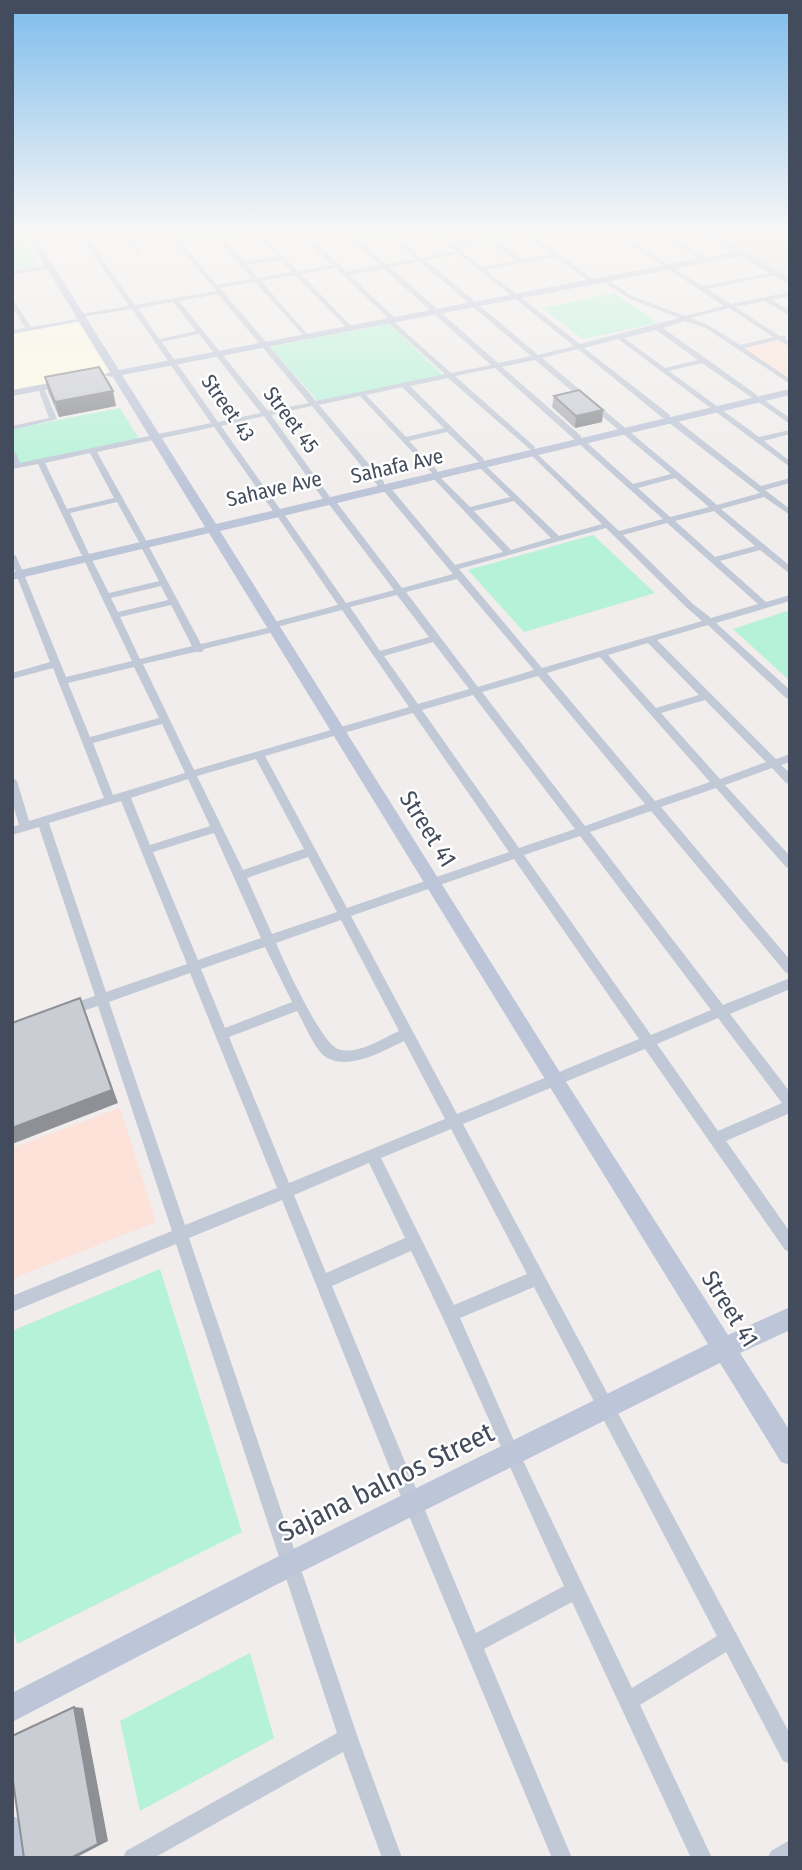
<svg xmlns="http://www.w3.org/2000/svg" width="802" height="1870" viewBox="0 0 802 1870" font-family="'Fira Sans Condensed',sans-serif">
  <style>
    .commercial { fill: #fdfae3 }
    .education { fill: #e1dede }
    .medical { fill: #fde2d9 }
    .green { fill: #b6f2d8 }
    .lines { fill: none; stroke-linecap: round; stroke-linejoin: round }
    .street { fill: #c1c9d6; fill-rule: evenodd }
    .secondary { fill: #bdc5d8; fill-rule: evenodd }
    .wall { fill: #afb0b7 }
    .shaded-wall { fill: #8e9095 }
    .building { fill: #cbcdd5; stroke: #8e9095; stroke-width: 2 }
    .labels { text-anchor: middle; dominant-baseline: central; stroke-width: 5; stroke-linejoin: round; paint-order: stroke }
    .far-street-label { font-size: 21px; fill: #434c5c; stroke: #fff }
    .street-label { font-size: 24px; fill: #434c5c; stroke: #fff }
    .near-street-label { font-size: 28px; fill: #434c5c; stroke: #fff }
  </style>
  <rect width="100%" height="100%" fill="#f0edec"/>
  <path class="commercial" d="M78,322L110,374L12,392V334Z"/>
  <path class="education" d="M706,230H790V279Z"/>
  <path class="medical" d="M777,340L790,348V381L742,347Z
    M120,1108L156,1222L12,1279V1148Z"/>
  <path class="green" d="M12,230H16L39,266L12,270Z
    M173,230H262L184,243Z
    M614,293L658,323L583,339L542,308Z
    M389,324L443,375L319,402L270,347Z
    M120,408L139,439L19,464L12,449V429Z
    M593,535L655,593L524,632L468,570Z
    M790,610V681L733,629Z
    M160,1269L242,1532L17,1644L12,1621V1331Z
    M250,1653L274,1738L140,1811L120,1721Z"/>
  <g class="lines">
    <path class="street" d="M76,230H82L135,305L216,291L165,230H171L217,285L252,279L218,240L220,237L244,262L277,257L255,234L257,231L298,271L332,265L296,230H302L347,272L380,265L341,230H347L355,237L390,230L422,258L455,251L429,230H436L453,244L486,238L475,230H482L492,237L521,232L518,230H547L531,234L594,280V282H590L555,257L486,270L580,344L679,318L628,298L601,280V278H605L632,296L685,316L724,306L608,230H615L702,286L776,272L774,275L707,289L731,304L790,292V296L772,300L790,311V316L765,301L735,307L780,336H786L785,339L790,342V347L778,340L744,348L790,379V384L706,328L685,321L663,328L757,395V398H761L790,418V424L702,363L669,371L759,437L790,430V434L764,441L790,461V467L618,339L584,348L670,415V418H674L761,486L790,478V483L765,490L790,509V515L764,497L721,509L790,566V574L760,550L720,561L766,602L790,595V601L716,623L790,690V699L786,698L708,625L657,640L776,759L790,754V762L781,765L790,773V784L786,783L772,768L725,785L790,856V868L786,867L716,788L661,807L790,960V974L786,973L651,811L590,832L723,1005L790,978V989L730,1014L790,1092V1113L726,1141L790,1232V1252L785,1250L645,1049L463,1124L790,1734V1764L783,1761L726,1652L640,1705L712,1858H691L572,1602L484,1649L572,1858H552L404,1504L282,1200L189,1238L358,1738L402,1858H382L343,1752L154,1858H123L126,1851L337,1733L176,1244L12,1312V1296L172,1231L98,1006L70,1015L65,1014L64,1010L65,1006L95,996L39,827L12,835V827L19,825L12,801V777L17,781L29,821L104,798L53,668L12,679V673L50,662L16,574L17,572L12,567V553L16,556L22,570L21,572L24,574L66,677L132,661L83,558L84,556L81,554L38,464L12,469V451L16,453L20,463L211,423L132,309L80,317V315L82,314L129,306ZM388,235L416,259L386,264L359,240ZM524,235L551,254L523,259L496,240ZM490,241L516,261L482,267L457,247ZM459,254L574,346L538,355L426,260ZM280,260L292,272L258,278L247,265ZM420,262L531,356L498,363L390,267ZM336,268L388,318L386,319V321L445,374L316,401L220,288L255,282L306,338L309,336L308,335L261,281L295,275L348,329H352V327L301,274ZM384,269L491,365L451,373L393,321L396,319L395,318L350,275ZM218,294L309,403L268,411L179,301ZM173,302L196,331L159,339L138,308ZM729,308L773,337L740,345L710,326L691,318ZM656,330L698,360L665,368L624,338ZM199,334L261,413L218,422L162,342ZM578,349L664,419H668V422L760,493L717,505L542,358ZM535,360L671,474L633,484L584,440L577,442L663,519L619,531L534,451L535,447L455,376L495,368L575,440H581V436L502,367ZM448,378L532,451L531,455L602,524L559,536L483,463L484,459L410,386ZM403,387V388L444,428L406,437L366,395ZM360,396L433,474V478L503,552L455,565L389,486H383V490L453,574L402,588L334,499H328V503L394,590L346,603L282,511H279L280,509L221,426L264,416L323,499H326L330,497L271,415L312,406L378,486H384V482L319,405ZM214,427L273,511H276L275,513L338,605L270,623L268,625L271,627L201,644L147,543L140,545L159,581L109,593L91,558L88,556L89,554L70,513L117,502L139,542H145L146,540L97,452ZM447,432L480,463L479,467L510,497L470,507L437,474V470L409,441ZM90,453L114,498L67,509L45,463ZM675,478L709,507L670,517L638,488ZM514,501L551,538L511,550L474,511ZM714,511L755,546L715,557L675,521ZM667,523L758,604L711,618L693,604L623,535ZM606,528L687,608L702,621L542,668L459,569ZM457,579L534,670L478,687L406,592ZM161,586L168,600L118,612L111,598ZM397,595L429,637L380,651L350,607ZM171,605L192,646L140,659L120,617ZM342,610L409,707L194,770L143,664L195,652H202L204,649L278,631L280,629L277,627ZM433,642L469,689L418,704L384,656ZM648,643L699,695L656,708L608,655ZM600,657L710,782L655,801L547,673ZM134,667L159,718L90,737L68,683ZM538,676L645,804L585,826L482,692ZM473,695L575,829L519,848L422,710ZM705,700L766,762L720,779L661,713ZM413,713L509,852L347,908L265,756ZM162,724L185,773L113,795L93,743ZM256,759L304,849L243,870L197,776ZM188,779L210,826L150,845L131,798ZM121,801L187,964L106,992L49,823ZM214,833L261,938L198,960L153,852ZM580,836L711,1010L651,1035L524,855ZM308,857L337,912L272,934L247,878ZM514,859L639,1039L457,1114L351,916ZM341,920L399,1031C383,1038 357,1056 338,1049C321,1043 284,962 276,943ZM265,947L292,1002L225,1028L201,969ZM190,973L277,1188L185,1225L109,1002ZM297,1011C304,1023 313,1045 322,1054C344,1074 383,1051 404,1041L445,1119L289,1183L229,1037ZM718,1018L782,1103L718,1131L657,1044ZM451,1129L527,1274L454,1305L381,1158ZM369,1163L405,1238L326,1273L294,1195ZM411,1251C465,1361 512,1475 564,1586L476,1633L332,1286ZM534,1287L717,1636L632,1688L518,1450L460,1318Z
      M120,230H126L142,253H138Z
      M653,230H660L706,259L701,260Z
      M50,265L52,268L12,275V271Z
      M12,298L31,327L84,318L87,320L12,334V330L25,328L12,306Z
      M37,386L44,388L57,419L12,430V426L49,418Z
      M790,1840V1858H768L771,1851Z"/>
    <path class="secondary" d="M23,230H31L119,370L733,252L698,230H708L790,278V285L740,256L122,375L216,524L790,389V395L220,531L561,1074L728,1335L790,1307V1330L740,1353L790,1431V1465L781,1462L720,1363L299,1573L12,1722V1693L281,1555L708,1344L209,533L12,580V572L205,527L113,377L103,375L110,372Z
      M71,379L76,382L75,384L12,396V390Z
      M12,1816L22,1820L31,1858H12Z"/>
  </g>
  <path class="wall" d="M45,377L116,406L59,417L48,392Z
    M554,396L603,410L602,422L575,428L552,407Z"/>
  <path class="shaded-wall" d="M113,391L116,406L59,417L55,402Z
    M603,410L602,422L575,428L576,416Z
    M80,998L86,1013L118,1103L12,1144V1128Z
    M74,1707L83,1708L108,1841L75,1858H71Z"/>
  <path class="building" d="M99,367L113,391L55,402L45,377Z
    M579,390L603,410L576,416L554,396Z
    M80,998L112,1090L12,1128V1023Z
    M74,1707L98,1844L71,1858H24L12,1774V1736Z"/>
  <linearGradient id="sky" x2="0" y2="1"><stop stop-color="#7ebcec"/><stop offset="0.47" stop-color="#f8f7f6"/><stop offset="1" stop-color="#f8f7f6" stop-opacity="0"/></linearGradient>
  <rect width="802" height="492" fill="url(#sky)"/>
  <g class="labels">
    <g class="far-street-label">
      <text transform="translate(228 408) rotate(55)">Street 43</text>
      <text transform="translate(291 420) rotate(53)">Street 45</text>
      <text transform="translate(397 466) rotate(-13)">Sahafa Ave</text>
      <text transform="translate(274 489) rotate(-13)">Sahave Ave</text>
    </g>
    <g class="street-label">
      <text transform="translate(428 829) rotate(58)">Street 41</text>
      <text transform="translate(730 1309) rotate(58)">Street 41</text>
    </g>
    <g class="near-street-label">
      <text transform="translate(386 1482) rotate(-26)">Sajana balnos Street</text>
    </g>
  </g>
  <rect width="802" height="1870" fill="none" stroke="#434c5c" stroke-width="28"/>
</svg>
